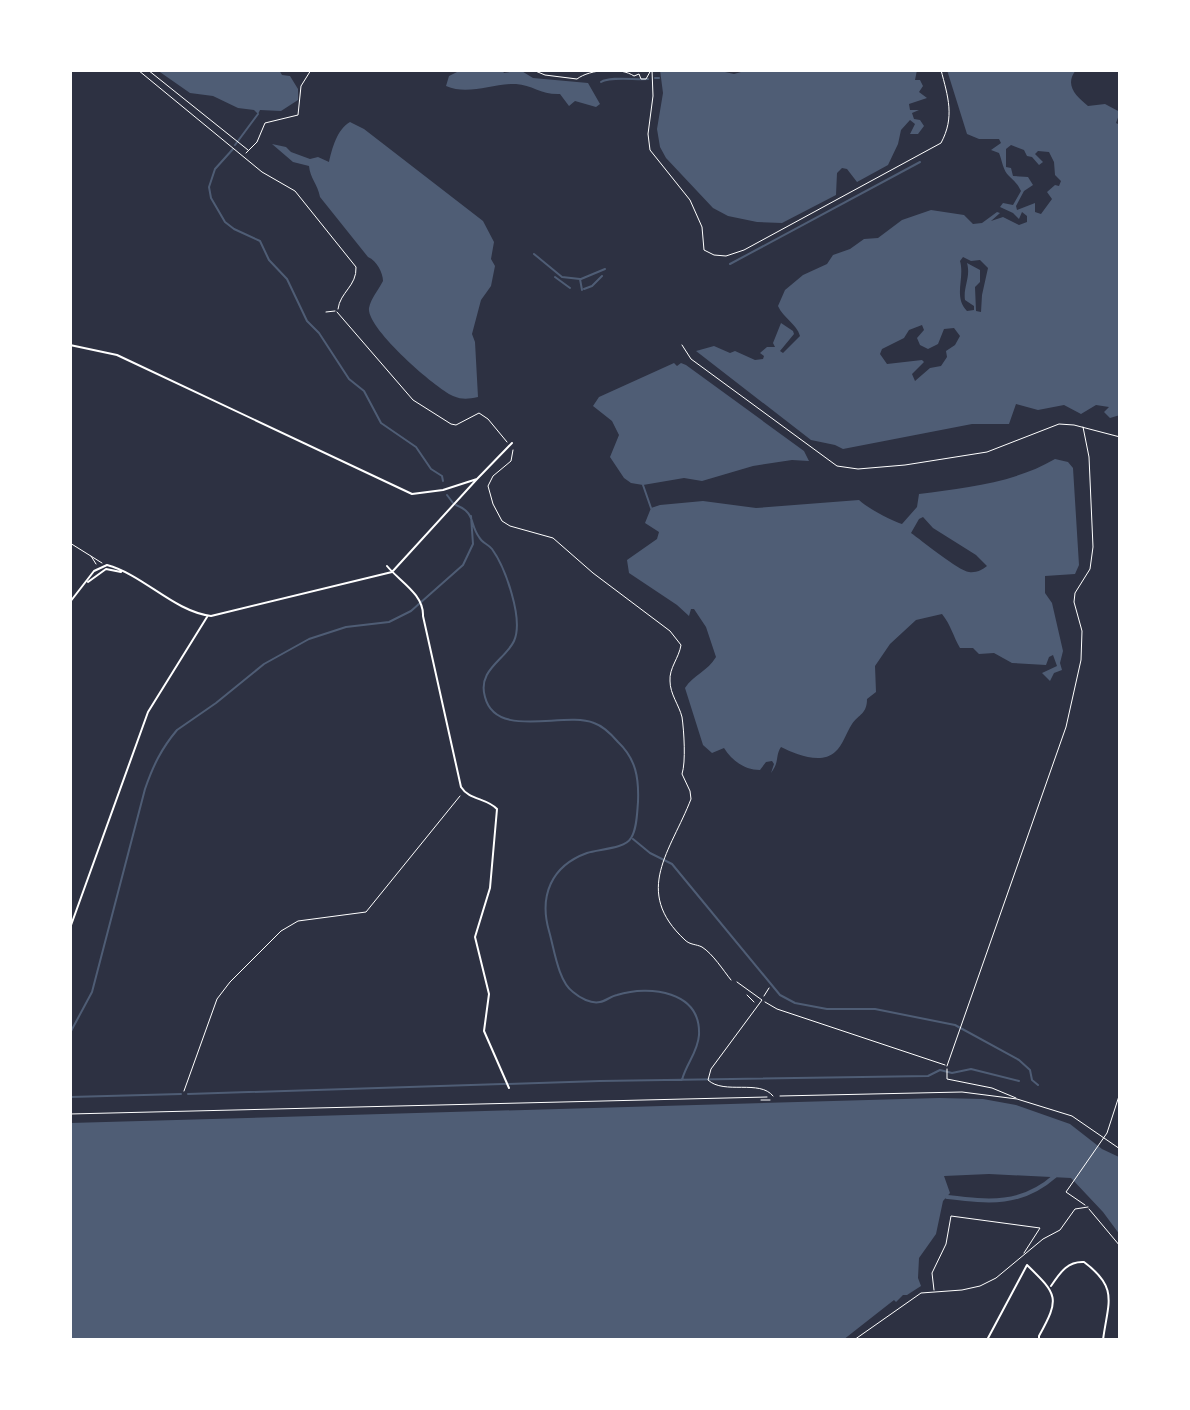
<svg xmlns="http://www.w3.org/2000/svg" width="1190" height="1410" viewBox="0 0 1190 1410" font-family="Merriweather,serif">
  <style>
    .water { fill: #4f5d75; fill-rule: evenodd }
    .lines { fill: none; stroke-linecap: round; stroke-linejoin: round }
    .stream { stroke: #4f5d75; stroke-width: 2 }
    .canal { stroke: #4f5d75; stroke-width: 4 }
    .path { stroke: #fff; stroke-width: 1 }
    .service { stroke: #fff; stroke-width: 1 }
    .minor { stroke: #fff; stroke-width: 2 }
  </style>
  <rect width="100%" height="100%" fill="#2d3142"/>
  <path class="water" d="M157,70H279L282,75L290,76L298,89V100L281,111L260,110L258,114L254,110L238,108L213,96L190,93Z
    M461,70H502L504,73L520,70L533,78L588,83L600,104L596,107L575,101L569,106L560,94C542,95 532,85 516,84C492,83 469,96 446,86L449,76Z
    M660,70H716L734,74L748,70H917L915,80H920L923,86L919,92L927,98L909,104L910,110H919L912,113L914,119L920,120L924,126L918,134H910L915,124L910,120L901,130L898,144L888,165L857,182L847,169L842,168L837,173L836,195L782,223L757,222L728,216L713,208L666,158L660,147L657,129L663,93Z
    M947,70H1076C1064,85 1076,96 1088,106L1105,104L1120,112L1116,123L1120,125V415L1110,418L1104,412L1109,407L1096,405L1081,414L1064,405L1038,410L1016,404L1009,424H972L843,449L835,445L811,440L696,351L714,346L730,353L735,351L755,360L763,359L764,356L760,353L767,347H775L773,343L781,323L793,331L794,334L780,351L783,353L800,336C797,324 783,318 778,306L785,290L803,275L827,264L833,255L850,249L864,239L878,238L902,220L931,210L964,215L973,224L982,223L997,212L1000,213L991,221L1003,217L1019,225L1027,222V216L1022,212L1019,219L1013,213L1000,207L1003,203L1013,205L1021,191C1017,183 1015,182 1009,176C1003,171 1002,160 999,153L991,150L1001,143L999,139H979L967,134ZM1011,145L1024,150L1027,156L1032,157L1039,165L1043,162L1035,154L1038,151L1049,152L1054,162L1055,175L1061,181L1059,186L1055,185L1047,192L1052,199L1041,214L1035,212V203L1017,210L1016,206L1024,191L1033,185L1028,177L1013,176L1011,168L1006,167V149ZM963,257L971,261L980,260L988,268L982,295L981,312L976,311L975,287L980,282V270L967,263C971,277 963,287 965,300L974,306V310L967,311C953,297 965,278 960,261ZM922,325L924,330L917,338L920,345L928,349L938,344L944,329L954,328L960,336L955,345L946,351L947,357L941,366L930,368L915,381L912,374L924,362L922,360L887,364L880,354L882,349L904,338L909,330Z
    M350,122L364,129L483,221L494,242L491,259L495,266L491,286L481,300L472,334L475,342L478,397C468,399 463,400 453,396C435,388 366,328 369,308C371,298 378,291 383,281C383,273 377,261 368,257L320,197C318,185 310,178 309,166L293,162L272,144L286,147L291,152L310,159L318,157L329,162C332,149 337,129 350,122Z
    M674,363L677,366L681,363L686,365L804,451L809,461L792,460L753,466L702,481L684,478L643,485L631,483L624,478L610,457L619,435L612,421L593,406L599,397Z
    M1055,459L1068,462L1073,468L1079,565L1075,574L1045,576V593L1052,603L1063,651L1060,663L1062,670L1054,673L1050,681L1042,673L1057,666L1053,655L1049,657L1046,665L1012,663L994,653L979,654L973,648H960C953,636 951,625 942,614L916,620L890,644L875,666L876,692L867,699C867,714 859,714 852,724C846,733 843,745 835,752C821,765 795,754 781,747C775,756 780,761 771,773L774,764L772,761L766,762L760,770C745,770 732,761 724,748L712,753L703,745L685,688C693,675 708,671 716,657L706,627L694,609H691L689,616L677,605L629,573L627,560L657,539L659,532L645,523L651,508L660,505L703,501L756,508L859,500C867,508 892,521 902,524L917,507L919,494C965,488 1014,483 1055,459ZM923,517L933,528L976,555L987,566C982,570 976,573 969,572C959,571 921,540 911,533L919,519Z
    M939,1098L983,1099L1016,1105L1070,1124L1102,1149L1119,1157L1120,1235L1103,1212L1071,1178L989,1174L944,1176L950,1193L943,1201L936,1234L919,1258L918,1278L921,1286L907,1295H903L896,1302L894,1300L843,1340H70V1123Z"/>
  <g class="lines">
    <path class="stream" d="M655,78H659
      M601,82C610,76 635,80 648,79
      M235,145L258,114
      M233,149L215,169L209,187L211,198L225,222L234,229L260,241L269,260L287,279L307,321L319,333L349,379L364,391L381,423L416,447L431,469L442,476L443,481
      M534,254L562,277L580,279L582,290
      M730,264L920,162
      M555,277L570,288
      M581,279L605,269
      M584,289L592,286L602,276
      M643,485L651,508
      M447,495L453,503
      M456,505C476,513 469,523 479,537C482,543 488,544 492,549C505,567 524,619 514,641C505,660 477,670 485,697C496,740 564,711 594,723C603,726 612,735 618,742C636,759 639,778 638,802C637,813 637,829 631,838C625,849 598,849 587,853C551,866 539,896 549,931C554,948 558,981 573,992C580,998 591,1004 600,1002C606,1001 611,996 617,995C650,985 701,991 699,1035C698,1052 686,1064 682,1080
      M633,839L650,853L672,864L780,995L795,1003L827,1009H875L955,1025L1019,1060L1030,1070L1032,1080L1038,1085
      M70,1033L92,992L145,789C153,766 161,749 177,730L216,703L264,664L309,639L346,627L389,622L411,611L463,565L473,544L471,516
      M188,1094L600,1081L928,1076L940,1070L952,1073L971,1069L1019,1081
      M70,1097L181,1094"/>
    <path class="canal" d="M947,1197C989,1202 1021,1206 1055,1176"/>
    <path class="path" d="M138,70L262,172L295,191L356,267C357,286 340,292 338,309
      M148,70L248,150
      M533,70L545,75L577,79C590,69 621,67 634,76L639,74L641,79H646L651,70
      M652,70L653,96L648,134L650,150L690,200L702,227L704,250L714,255L726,256L744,250L941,143C955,117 948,97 941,70
      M246,153L257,142L265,123L298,115L301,86L311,70
      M326,312L335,311
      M337,312L413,400L451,424L456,425L479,413L488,419L507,442
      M682,345L691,359L837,466L858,469L905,465L987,452L1059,424L1074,425L1120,437
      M513,450L511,461L493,476L488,486L493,504L502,521L510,526L553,538L593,573L670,631L681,645C679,658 669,668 670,681C670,694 679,705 682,717C684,731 686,762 682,774L690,791L691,799C671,851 632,891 685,940C690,945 696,944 702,947C713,954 723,970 731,980
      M70,543L102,563
      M91,556L96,564
      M747,995L754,1002
      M764,996L769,988
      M765,1002L777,1009L945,1065
      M947,1066L1066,727L1081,660L1082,631L1074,602L1075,593L1090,569L1093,547L1089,457L1083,427
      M947,1069V1079L992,1088L1016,1098
      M184,1091L217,999L230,982L281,931L298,921L366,912L460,796
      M780,1096L962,1092L1017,1099L1072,1116L1120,1149
      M761,1100H770
      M70,1114L767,1097
      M1085,1205L1066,1192L1107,1133L1120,1093
      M1089,1209L1120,1246
      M934,1290L932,1273L946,1244L951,1216L1040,1228L1024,1253
      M854,1340L921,1293L962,1290L980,1286L996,1278L1043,1239L1060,1230L1075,1209L1088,1207"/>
    <path class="service" d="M737,982L762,1000L711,1069L708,1080C724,1095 760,1079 773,1096"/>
    <path class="minor" d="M70,345L117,355L412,494L443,490L477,479L512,443
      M387,566C399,581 424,594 423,616L461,787C469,800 487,798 497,809L490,888L475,937L489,994L484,1031L509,1088
      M88,582L106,569L121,572
      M70,602L94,571L107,565C144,575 173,611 211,616L392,572L477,479
      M70,928L148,712L207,617
      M1051,1286C1060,1273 1067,1261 1084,1262C1119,1288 1108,1302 1103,1340
      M987,1340L1027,1265C1058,1295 1060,1298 1039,1336V1340"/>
  </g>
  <rect width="1190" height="1410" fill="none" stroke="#ffffff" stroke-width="144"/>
</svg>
